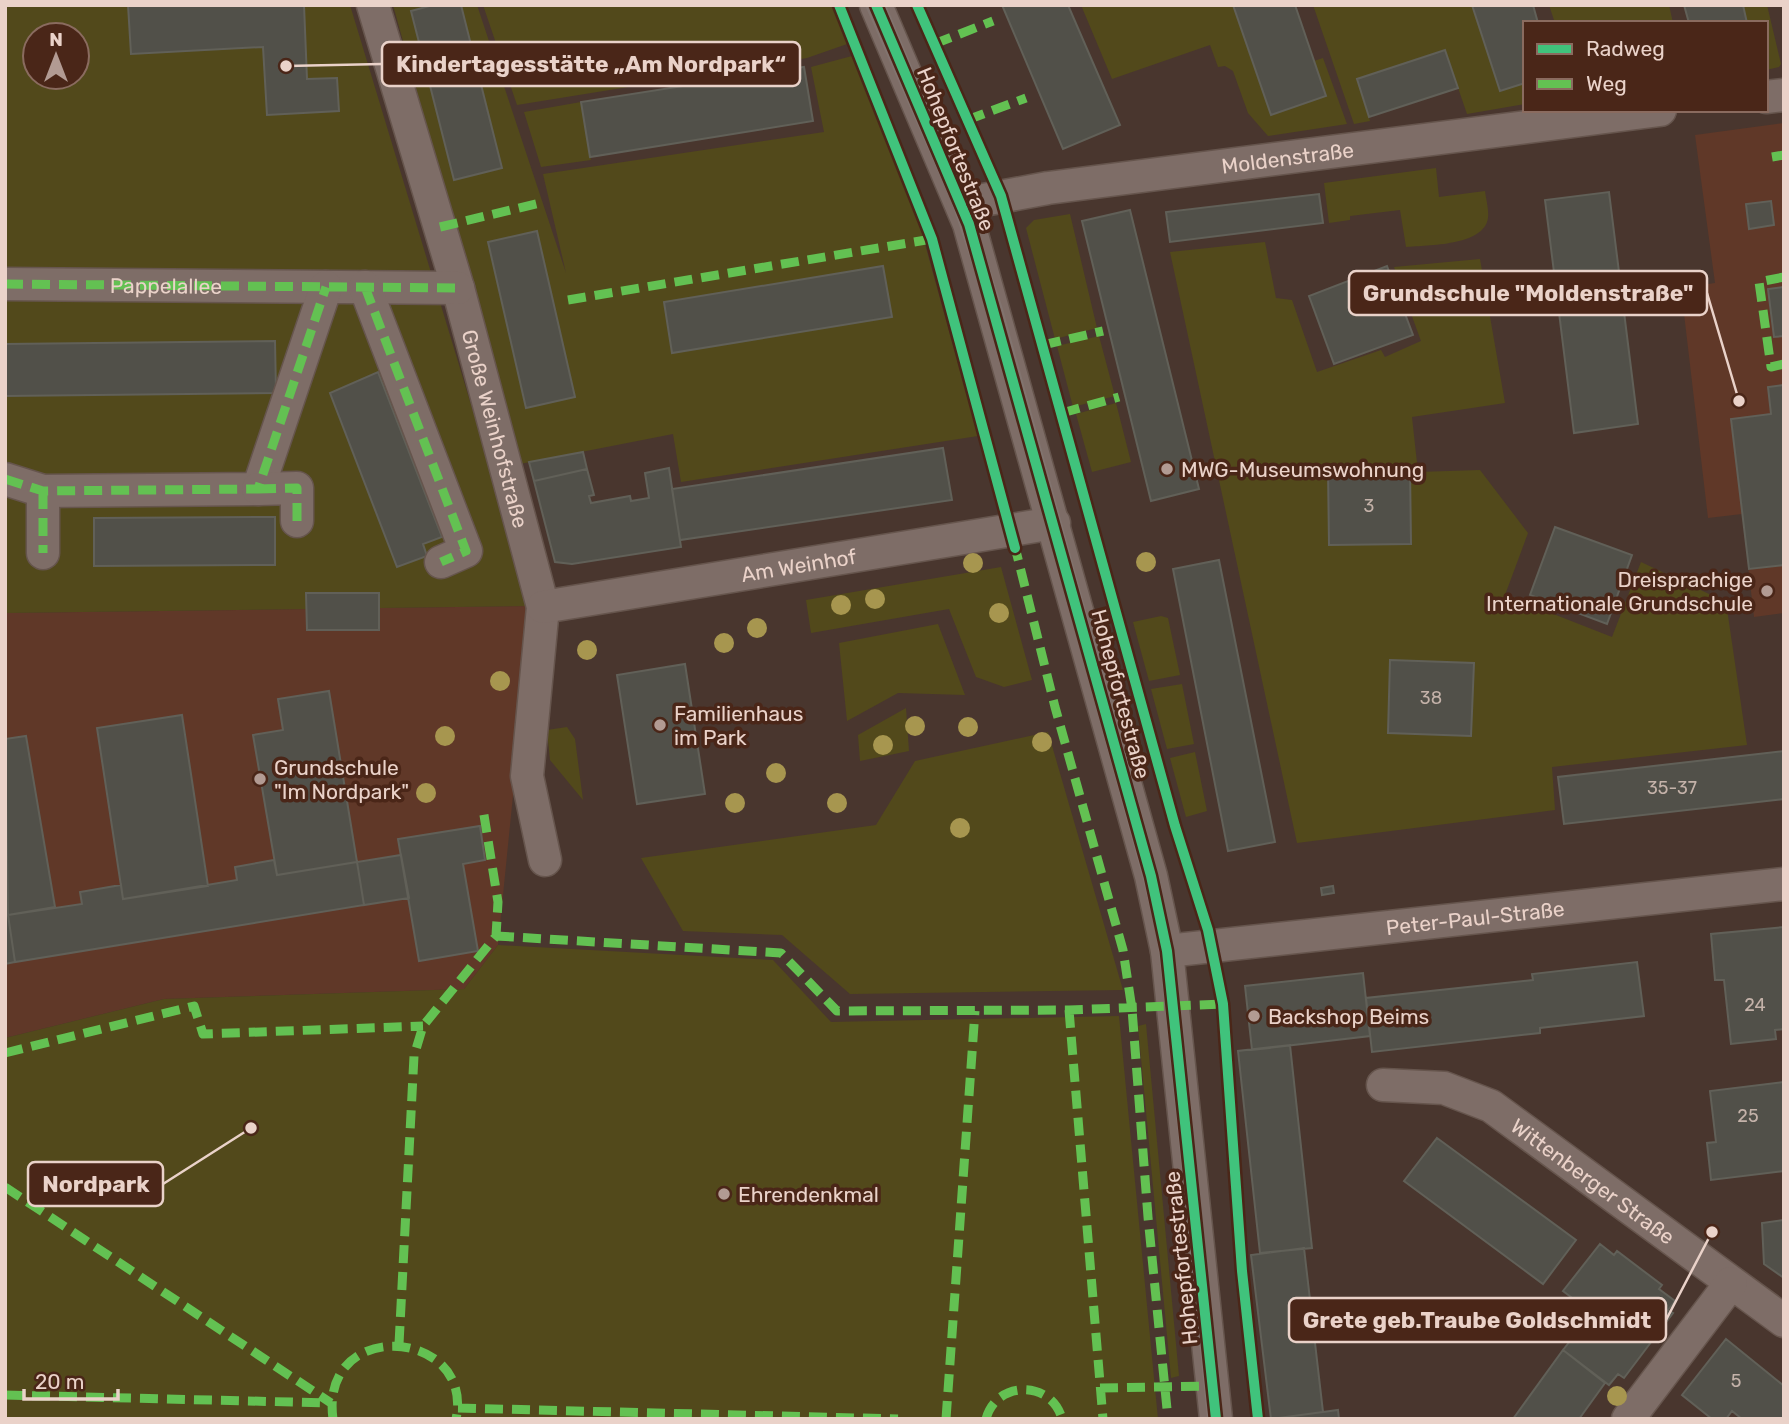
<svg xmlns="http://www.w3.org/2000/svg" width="1789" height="1424" viewBox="0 0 1789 1424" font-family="Rubik,sans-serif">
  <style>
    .built { fill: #603828 }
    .green { fill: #52491b; fill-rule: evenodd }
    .building { fill: #515049; stroke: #616058; stroke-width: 2 }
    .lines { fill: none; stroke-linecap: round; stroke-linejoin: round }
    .minor-casing { stroke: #66554d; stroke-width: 35 }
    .minor { stroke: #7e6d67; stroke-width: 32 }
    .tram { stroke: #82746f; stroke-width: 2 }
    .quiet { stroke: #63c152; stroke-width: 9; stroke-dasharray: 18 9; stroke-linecap: butt }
    .cycleway-casing { stroke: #4a2618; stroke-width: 15 }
    .cycleway { stroke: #40c37c; stroke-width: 10 }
    .tree { fill: #a7964f }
    .poi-dot { fill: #b29b93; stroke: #4a2618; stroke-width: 2.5 }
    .labels { text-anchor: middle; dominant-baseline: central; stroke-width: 7; stroke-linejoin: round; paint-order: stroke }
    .number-label { font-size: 18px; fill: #c4b2a9 }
    .street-label { font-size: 21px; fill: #ead2c9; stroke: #4a2618 }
    .poi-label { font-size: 21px; fill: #ead2c9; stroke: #4a2618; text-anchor: start }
    .leader { fill: none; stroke: #ead2c9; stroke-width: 2.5 }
    .callout-dot { fill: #ead2c9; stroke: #4a2618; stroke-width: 2.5 }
    .callout { fill: #4a2618; stroke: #ead2c9; stroke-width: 2.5 }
    .callout-label { font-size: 23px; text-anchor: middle; font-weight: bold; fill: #ead2c9 }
  </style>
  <rect width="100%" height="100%" fill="#49362e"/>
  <path class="built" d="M1784,123V613L1754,617L1742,514L1708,518L1681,288L1715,283L1695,135Z
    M532,606L498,945L464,989L164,999L5,1038V613Z"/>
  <path class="green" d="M5,5H128L131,54L263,47L338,111L337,78L307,79L304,5H350L532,606L5,613ZM35,35H77V77H35Z
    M393,5H477L566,273L543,174L824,132L811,67L852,56L915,208L978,436L681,482L673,434L520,464Z
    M483,5H834L850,43L807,58L517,105Z
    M1081,5H1233L1271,115L1314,61L1323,58L1347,124L1268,136L1248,113L1233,71L1225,66L1218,67L1210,45L1112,79Z
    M1313,5H1472L1500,91L1525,83V104L1467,114L1445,50L1357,79L1370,121L1354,124Z
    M1549,5H1669L1673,23H1555Z
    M1743,5H1767L1781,64L1779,67L1766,70V23H1747Z
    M581,102L591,160L541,167L524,112Z
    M1436,168L1439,197L1485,191C1486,199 1489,210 1488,218C1484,246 1428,245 1406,247L1400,210L1350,216V220L1329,223L1324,183Z
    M1070,214L1097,328L1055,339L1026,228L1034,220Z
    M1265,242L1276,298L1292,300L1317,372L1381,350L1385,357L1421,341L1394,267L1480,259L1505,403L1412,417L1418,472L1480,470L1528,533L1505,595L1612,637L1641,562L1726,602L1747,745L1552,767L1555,810L1297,843L1170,252Z
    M1099,336L1115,396L1073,407L1057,346Z
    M1116,403L1131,462L1092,472L1076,414Z
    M1001,567L1032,680L1004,687L976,677L949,609L811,633L806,600Z
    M1161,616L1168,618L1180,675L1149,681L1133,622Z
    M938,624L965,695L898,693L847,721L839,643Z
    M1182,684L1194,744L1167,749L1151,689Z
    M906,708L909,751L860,761L858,735Z
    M567,727L575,739L583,800L550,760L547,730Z
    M1048,732L1123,990L850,994L782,935L683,931L641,858L876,825L915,761Z
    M1195,752L1207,811L1186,817L1170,758Z
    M498,945L773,960L831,1022L1119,1016L1158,1419H5V1038L164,999L464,989Z
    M1146,1024L1179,1376L1171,1378L1138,1026Z"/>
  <path class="building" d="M128,5H304L307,79L337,78L339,111L267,115L263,47L131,54Z
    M433,5H461L502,168L454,180L411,11Z
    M1002,5H1068L1120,125L1063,149Z
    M1233,5H1295L1326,96L1271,115Z
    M1472,5H1533L1538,23H1525V83L1500,91Z
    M1684,5H1743L1747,23H1689Z
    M1445,50L1458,88L1369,117L1357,79Z
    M804,67L813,121L590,157L581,102Z
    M1609,192L1638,424L1574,433L1545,200Z
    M1319,194L1323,223L1170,242L1166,212Z
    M1771,201L1774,225L1749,229L1746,204Z
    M1130,210L1199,489L1151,501L1082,221Z
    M537,231L575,397L526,408L488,242Z
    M883,266L892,317L672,353L664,302Z
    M1387,266L1413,335L1334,364L1309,296Z
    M1784,287V336L1774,337L1768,289Z
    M275,341L276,393L5,396V344Z
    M378,372L442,537L423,544L427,556L397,567L330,393Z
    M1784,385V565L1749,569L1731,419L1771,414L1768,387Z
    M943,448L952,500L680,540L672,489Z
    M583,452L587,469L534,481L529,462Z
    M669,468L681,547L572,564L555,562L534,481L587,469L594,495L589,496L591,503L630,496L631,501L649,498L645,473Z
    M1410,468L1411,544L1329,545L1328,469Z
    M275,517V565L94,566V518Z
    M1555,527L1632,555L1607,624L1530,595Z
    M1219,560L1275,842L1228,851L1173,569Z
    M306,593H379V630H307Z
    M1390,660L1474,663L1471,736L1388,733Z
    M685,664L705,794L637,804L617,675Z
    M329,691L357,862L277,875L253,735L283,730L278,699Z
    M182,715L208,886L123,899L97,728Z
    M26,736L55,907L8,915L5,739Z
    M1784,751V799L1564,824L1558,777Z
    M480,826L485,860L463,864L478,951L419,961L398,839Z
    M401,855L409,898L364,905L357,862Z
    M274,860L277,875L357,862L364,905L15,962L8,915L82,904L80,892L121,885L123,899L237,880L235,867Z
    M1333,886L1334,893L1322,895L1321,888Z
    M8,915L15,962L5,964V916Z
    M1784,927V1029L1775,1030L1776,1039L1731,1044L1724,980H1715L1711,934Z
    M1637,962L1644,1016L1540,1028V1033L1372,1052L1366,998L1533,980L1532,974Z
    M1363,973L1370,1036L1252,1050L1245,986Z
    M1290,1045L1312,1248L1260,1253L1238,1051Z
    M1784,1082V1171L1711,1180L1707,1143L1716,1142L1710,1091Z
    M1437,1138L1576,1240L1543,1284L1404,1181Z
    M1784,1220V1278L1764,1264L1762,1223Z
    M1600,1244L1614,1255L1617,1251L1662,1285L1659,1289L1675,1301L1668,1310L1673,1313L1624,1378L1618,1374L1609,1385L1563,1350L1592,1313L1563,1291Z
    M1304,1248L1323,1412L1271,1419L1251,1255Z
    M1726,1339L1784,1386V1419H1742L1732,1411L1726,1419H1712L1682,1395Z
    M1563,1350L1605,1383L1579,1419H1513Z
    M1338,1410L1339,1419H1271L1323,1412Z"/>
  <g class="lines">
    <defs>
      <g id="minor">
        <path id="s1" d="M373,5L458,288L543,607L527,776L545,860"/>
        <path d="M876,5L969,224L1151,876L1167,951L1216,1419"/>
        <path d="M1766,97L1784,95"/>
        <path id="s2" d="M962,204L1048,188L1660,110"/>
        <path id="s3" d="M5,284L458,288"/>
        <path d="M365,287L466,551L441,562"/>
        <path d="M5,479L43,491L258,489L326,287"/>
        <path d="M258,489L297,488V521"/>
        <path d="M43,491V553"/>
        <path id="s4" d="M543,607L1054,523"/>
        <path id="s5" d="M1167,951L1784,884"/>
        <path id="s6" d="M1383,1085L1444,1088L1491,1106L1784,1321"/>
        <path d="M1628,1419L1731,1283"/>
      </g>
    </defs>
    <use href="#minor" class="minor-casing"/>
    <use href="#minor" class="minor"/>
    <path class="tram" d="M866,5L952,201L989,312L1144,880L1158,938L1166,1008L1208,1419
      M885,5L966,198L1002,309L1158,876L1170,933L1182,1026L1222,1419"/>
    <path class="quiet" d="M934,44L993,21
      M967,120L1026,98
      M1772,157L1784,155
      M440,227L544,202
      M1784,277L1759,282L1771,367L1784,364
      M5,284L458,288
      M365,287L466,551L441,562
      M568,300L932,239
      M1043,345L1103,331
      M1062,413L1119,397
      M5,479L43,491L258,489L326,287
      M258,489L297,488V521
      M43,491V553
      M1014,543L1055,707L1123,950L1132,1009L1148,1217L1168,1419
      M496,936L781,953L837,1011L1069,1010L1223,1004
      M1069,1010L1103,1419
      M5,1053L194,1006L203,1034L423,1026
      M5,1187L331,1403
      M399,1344L414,1056L423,1026L496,936L498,902L483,809
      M1100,1388L1213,1386
      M5,1395L331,1403
      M458,1408L898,1419
      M333,1419C319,1316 475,1328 456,1419
      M946,1419L975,1011
      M986,1419C996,1380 1052,1380 1062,1419"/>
    <defs>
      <path id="cycleway" d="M839,5L932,239L1015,548
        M876,5L969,224L1151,876L1167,951L1216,1419
        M917,5L1001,196L1175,826L1208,930L1223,1004L1242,1271L1258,1419"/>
    </defs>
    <use href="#cycleway" class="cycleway-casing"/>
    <use href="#cycleway" class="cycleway"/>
  </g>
  <g class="tree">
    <circle cx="1146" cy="562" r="10"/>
    <circle cx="973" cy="563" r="10"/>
    <circle cx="875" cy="599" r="10"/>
    <circle cx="841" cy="605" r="10"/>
    <circle cx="999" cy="613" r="10"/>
    <circle cx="757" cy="628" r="10"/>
    <circle cx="724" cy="643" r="10"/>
    <circle cx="587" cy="650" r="10"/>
    <circle cx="500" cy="681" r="10"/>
    <circle cx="915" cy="726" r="10"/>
    <circle cx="968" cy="727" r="10"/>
    <circle cx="445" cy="736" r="10"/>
    <circle cx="1042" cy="742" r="10"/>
    <circle cx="883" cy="745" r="10"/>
    <circle cx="776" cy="773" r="10"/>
    <circle cx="426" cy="793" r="10"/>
    <circle cx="735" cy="803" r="10"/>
    <circle cx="837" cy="803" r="10"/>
    <circle cx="960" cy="828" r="10"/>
    <circle cx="1617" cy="1396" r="10"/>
  </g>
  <g class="poi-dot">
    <circle cx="1167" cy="469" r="7"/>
    <circle cx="1767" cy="591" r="7"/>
    <circle cx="660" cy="725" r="7"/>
    <circle cx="260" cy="779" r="7"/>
    <circle cx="1254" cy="1016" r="7"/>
    <circle cx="724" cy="1194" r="7"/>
  </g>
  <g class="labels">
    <g class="number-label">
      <text x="1369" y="506">3</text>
      <text x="1431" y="698">38</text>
      <text x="1672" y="788">35-37</text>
      <text x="1755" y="1005">24</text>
      <text x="1748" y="1116">25</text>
      <text x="1736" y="1381">5</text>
    </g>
    <g class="street-label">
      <text transform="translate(956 149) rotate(68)">Hohepfortestraße</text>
      <text stroke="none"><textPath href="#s2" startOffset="329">Moldenstraße</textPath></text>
      <text stroke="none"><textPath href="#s3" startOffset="161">Pappelallee</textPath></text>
      <text stroke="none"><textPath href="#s1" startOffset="441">Große Weinhofstraße</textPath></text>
      <text stroke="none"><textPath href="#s4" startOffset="259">Am Weinhof</textPath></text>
      <text transform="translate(1121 694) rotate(75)">Hohepfortestraße</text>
      <text stroke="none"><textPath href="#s5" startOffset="310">Peter-Paul-Straße</textPath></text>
      <text stroke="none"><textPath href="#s6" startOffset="238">Wittenberger Straße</textPath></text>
      <text transform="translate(1181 1258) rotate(-96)">Hohepfortestraße</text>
    </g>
    <g class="poi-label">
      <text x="1181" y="469">MWG-Museumswohnung</text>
      <text x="1753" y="579" text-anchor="end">Dreisprachige<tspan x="1753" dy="24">Internationale Grundschule</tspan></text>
      <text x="674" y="713">Familienhaus<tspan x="674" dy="24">im Park</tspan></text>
      <text x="274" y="767">Grundschule<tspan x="274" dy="24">"Im Nordpark"</tspan></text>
      <text x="1268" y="1016">Backshop Beims</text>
      <text x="738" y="1194">Ehrendenkmal</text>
    </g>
  </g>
  <path class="leader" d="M286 66L382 64M1739 401L1707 293M251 1128L163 1184M1712 1232L1666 1320"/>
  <g class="callout-dot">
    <circle cx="286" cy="66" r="7"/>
    <circle cx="1739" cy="401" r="7"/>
    <circle cx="251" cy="1128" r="7"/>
    <circle cx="1712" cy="1232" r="7"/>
  </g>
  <g class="callout">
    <rect x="382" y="42" width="418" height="44" rx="7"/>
    <rect x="1349" y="271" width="358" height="44" rx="7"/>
    <rect x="28" y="1162" width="135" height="44" rx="7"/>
    <rect x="1289" y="1298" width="377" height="44" rx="7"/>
  </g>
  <g class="callout-label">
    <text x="591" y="72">Kindertagesstätte „Am Nordpark“</text>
    <text x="1528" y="301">Grundschule "Moldenstraße"</text>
    <text x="96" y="1192">Nordpark</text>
    <text x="1477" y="1328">Grete geb.Traube Goldschmidt</text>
  </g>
  <rect width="1789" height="1424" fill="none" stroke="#ead2c9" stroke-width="14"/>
  <rect x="1523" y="21" width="245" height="91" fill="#4a2618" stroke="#8a6b5f" stroke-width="2"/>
  <rect x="1537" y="44" width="35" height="10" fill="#40c37c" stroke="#8a6b5f" stroke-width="2"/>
  <text x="1586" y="56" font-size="21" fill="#ead2c9">Radweg</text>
  <rect x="1537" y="79" width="35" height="10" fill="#63c152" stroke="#8a6b5f" stroke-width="2"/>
  <text x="1586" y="91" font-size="21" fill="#ead2c9">Weg</text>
  <g transform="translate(56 56)"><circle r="33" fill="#4a2618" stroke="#8a6b5f" stroke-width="2"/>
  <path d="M0-5L12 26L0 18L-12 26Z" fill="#b29b93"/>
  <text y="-10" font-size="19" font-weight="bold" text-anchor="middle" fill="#ead2c9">N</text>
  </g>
  <path d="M24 1389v10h94v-10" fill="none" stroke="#ead2c9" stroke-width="3.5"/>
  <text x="35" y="1389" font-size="21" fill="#ead2c9" stroke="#4a2618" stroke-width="5" paint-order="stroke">20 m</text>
</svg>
